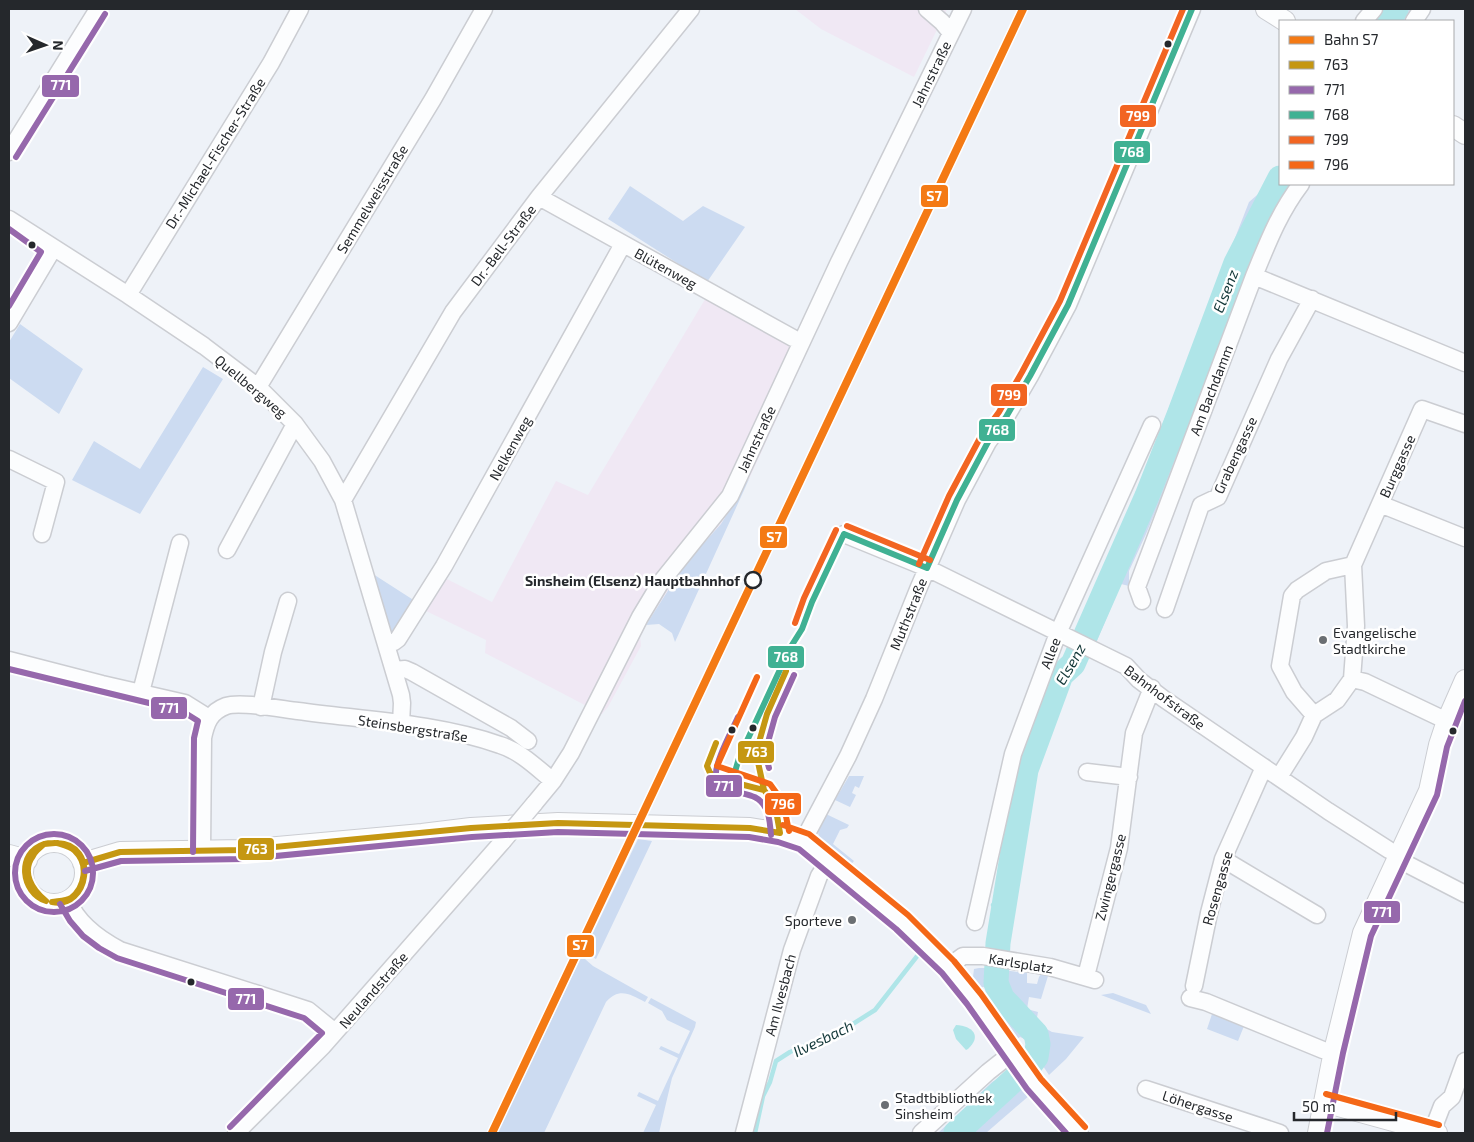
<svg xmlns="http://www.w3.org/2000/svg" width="1474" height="1142" viewBox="0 0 1474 1142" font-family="'Exo 2',sans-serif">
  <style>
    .industrial { fill: #f0e8f4 }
    .green { fill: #ccdbf1 }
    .water { fill: #afe5e8 }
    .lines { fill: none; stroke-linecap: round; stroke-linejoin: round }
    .stream { stroke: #afe5e8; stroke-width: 4.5 }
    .river { stroke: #afe5e8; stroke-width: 25 }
    .minor-casing { stroke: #cbcdd2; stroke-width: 19 }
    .major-casing { stroke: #cbcdd2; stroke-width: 22 }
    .minor { stroke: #fcfdfe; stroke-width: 16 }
    .major { stroke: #fcfdfe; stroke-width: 20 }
    .minor-bridge-casing { stroke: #cbcdd2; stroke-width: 19; stroke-linecap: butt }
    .minor-bridge { stroke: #fcfdfe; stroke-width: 16 }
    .bus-1-casing { stroke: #fff; stroke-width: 10 }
    .bus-2-casing { stroke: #fff; stroke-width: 10 }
    .bus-3-casing { stroke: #fff; stroke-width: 10 }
    .bus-4-casing { stroke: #fff; stroke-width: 10 }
    .bus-5-casing { stroke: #fff; stroke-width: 10 }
    .bus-1 { stroke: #c59712; stroke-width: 6 }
    .bus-2 { stroke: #9668ac; stroke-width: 6 }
    .bus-3 { stroke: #40b193; stroke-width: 6 }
    .bus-4 { stroke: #f26522; stroke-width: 6 }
    .bus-5 { stroke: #f46717; stroke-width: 6 }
    .rail-1-casing { stroke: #fff; stroke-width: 11 }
    .rail-1 { stroke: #f47a14; stroke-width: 8 }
    .bus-dot { fill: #25282c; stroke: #fff; stroke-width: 2 }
    .stop-dot { fill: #fff; stroke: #25282c; stroke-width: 2.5 }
    .poi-dot { fill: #6b6f73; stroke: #fff; stroke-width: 2 }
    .labels { text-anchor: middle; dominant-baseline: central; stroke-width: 5; stroke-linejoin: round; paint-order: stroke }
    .street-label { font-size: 14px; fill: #25282c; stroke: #fff }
    .stop-label { font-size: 14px; font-weight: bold; fill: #25282c; stroke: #fff; text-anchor: end }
    .poi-label { font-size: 14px; fill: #25282c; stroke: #fff; text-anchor: start }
    .water-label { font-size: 15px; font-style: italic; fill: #123738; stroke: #fff }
    .line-badge { stroke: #fff; stroke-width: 2 }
    .badge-label { font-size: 14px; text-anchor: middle; font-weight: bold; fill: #fff }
  </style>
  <rect width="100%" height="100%" fill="#eef2f8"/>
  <path class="industrial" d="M795,9H947L914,77L821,29Z
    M707,296L810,346L750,477L721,524L685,564L646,625L640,635L641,646L608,707L602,714L485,653L486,640L424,610L443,577L492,602L556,481L588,495Z"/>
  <path class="green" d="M1380,9H1412L1405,21H1372Z
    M1280,168V184H1293L1146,534L1129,571V586L1121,584L1096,643L1078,634L1105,572L1249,202L1271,183Z
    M630,186L683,221L703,206L745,227L707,282L608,219Z
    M20,324L83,369L59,414L9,378V342Z
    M203,367L223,379L140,514L72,480L94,441L140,469Z
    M750,477L675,642L672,633L659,624L646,625L685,564L721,524Z
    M373,574L415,601L392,640Z
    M849,776H864L859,788L855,786L852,793L856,795L850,807L835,800Z
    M826,814L849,825L847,828L840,830L833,844L854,861L848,868L819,842L818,830Z
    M638,839L652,841L596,959L587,954L585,959L593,966L648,997L645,1002C630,994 619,987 606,1002L544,1133H497Z
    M979,968H988C988,979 993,996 999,1005C1010,1020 1030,1027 1032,1047L1029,1050L1025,1039L1020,1037L1015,1040L981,994L986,990L984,987L977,988L973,977L974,969Z
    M1003,970L1027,973V983L1037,984L1039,977L1041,974L1048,976L1041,999L1029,997L1027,1009L1038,1012L1036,1023L1052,1032L1084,1037L1066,1059L1049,1075L1041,1063L1047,1039L1036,1023L1021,1010L1011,998L1008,994L1006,985L1002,980Z
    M1113,993L1146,1005L1151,1014L1101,995Z
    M651,998L696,1022L695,1027L672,1078L659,1133H643L656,1105L637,1096L639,1092L658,1101L678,1058L659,1049L661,1046L679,1054L690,1031L667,1020L662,1011L648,1003Z
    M1212,1014L1244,1026L1238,1041L1207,1029Z
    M1012,1071L1030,1095L986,1133H938L992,1082Z"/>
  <path class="water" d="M956,1025C973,1026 982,1036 968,1049L966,1050L956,1039L953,1030Z"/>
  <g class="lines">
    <path class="stream" d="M993,905L1005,902
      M755,1133L763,1096L770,1082L776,1061L790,1052L848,1027L875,1010L918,955"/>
    <path class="river" d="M1388,21L1396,9
      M956,1133L1030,1065L1036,1057L1038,1044L1036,1034L1002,998L996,983L998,943L1026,770L1061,675L1073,664L1147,496L1179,415L1236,263L1280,178"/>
    <defs>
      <path id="minor" d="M927,9L942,22L951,33
        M1364,21L1374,9
        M1414,21L1422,9
        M9,152L98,9
        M539,197L793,338
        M9,219L128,295L204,346L258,387L295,424L322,461L343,500L401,695L402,703L401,724
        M1254,276L1465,363
        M128,295L271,63L300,9
        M9,323L53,249
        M258,387L433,99L484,9
        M9,459L56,482L42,534
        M343,500L453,312L539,197L691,9
        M1380,504L1465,538
        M844,534L927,568L1126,666L1139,680L1164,699L1328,811L1389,850
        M227,550L295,424
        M1142,601L1137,587L1254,276C1268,242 1279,213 1301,184
        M1165,609L1201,505L1218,497L1279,359L1312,299
        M387,644L394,642L398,639L444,566L623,244
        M9,660L102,684L185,703L209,718
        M394,670L405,669L412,672L511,728L528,741
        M1352,679L1365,682L1447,721
        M141,692L180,543
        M261,707L273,652L288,601
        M1314,715L1294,692L1280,666L1292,596L1297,590L1326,571L1353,565
        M1087,772L1129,777
        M1279,777L1304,737L1314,715L1337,700L1352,679L1356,626L1353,565L1422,409L1465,424
        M534,804L553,781L571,753L640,617L661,582L730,496L839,262L963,9
        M803,841L848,756L874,699L919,587L957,500L988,442L1006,417L1030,376L1068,305L1192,9
        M202,852L203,738C206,723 210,712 226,706C240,701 281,709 298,711C364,720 437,723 500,745C520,751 537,768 553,781
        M1223,859L1317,915
        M1403,862L1465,894
        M68,900C77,923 99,939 120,950L308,1010L335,1032
        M975,922L1013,754L1058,633L1152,425
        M948,967L963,956H983L1050,967L1095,980
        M1086,976L1119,848L1134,733L1152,688
        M1194,986L1209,913L1223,859L1264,767
        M1190,998L1206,1002L1323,1050
        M1146,1089L1280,1133
        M1432,1132L1442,1106L1452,1097L1465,1061
        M236,1133L323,1046L503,841
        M744,1133L792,950L819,876L828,862
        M921,1133L988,1072L1012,1053"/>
      <path id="major" d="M1266,9L1285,21
        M1453,126L1465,134
        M23 873a31 31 0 1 1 62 0a31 31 0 1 1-62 0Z
        M9,855L27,860
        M83,863L120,852L244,850L422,834L471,828L558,823L750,828L780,833L803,841L902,922L948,967L974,999L1034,1084L1078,1133
        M1324,1102L1437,1133
        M1318,1133L1334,1051L1363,933L1429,791L1439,745L1447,721L1465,680"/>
    </defs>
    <use href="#minor" class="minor-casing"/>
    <use href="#major" class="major-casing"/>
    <use href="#minor" class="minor"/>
    <use href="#major" class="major"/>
    <defs>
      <path id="minor-bridge" d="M503,841L534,804"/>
    </defs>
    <use href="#minor-bridge" class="minor-bridge-casing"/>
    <use href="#minor-bridge" class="minor-bridge"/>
    <defs>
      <path id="bus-1" d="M716,743L707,766L710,773L732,782L764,790L775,805L778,821
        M780,833L775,805L764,790L756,753L767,714L786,671
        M83,863L120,852L244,850L471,828L558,823L750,828L780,833
        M46,901C21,893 16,853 44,844C47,843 52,843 55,843
        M46,901C32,890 21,872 33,856C35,851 40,848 44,844L55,843
        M52,902C89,910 99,844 57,843
        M52,902C58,901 67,901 71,898C85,887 89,864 75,851C70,846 64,845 57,843"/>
      <path id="bus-2" d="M16,157L105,14
        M9,229L41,252L9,306
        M9,669L182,711L198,721L194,738L193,852
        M738,717C732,731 714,763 716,777C730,800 754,787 765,807C770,814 770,826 771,835
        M769,768L765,753L775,717L794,675
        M15 873a39 39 0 1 1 78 0a39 39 0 1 1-78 0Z
        M85,871L121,861L245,859L472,837L558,832L749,837L778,842L799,849L896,929L942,973L967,1004L1027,1089L1066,1133
        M60,904L70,921L83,936L99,948L117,958L304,1018L322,1033L230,1127
        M1327,1133L1343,1053L1371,936L1437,795L1447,747L1465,701"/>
      <path id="bus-3" d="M844,534L927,568
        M927,568L957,500L988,442L1006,417L1030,376L1068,305L1192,9
        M732,782L739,758L790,648L802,629L812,602L844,534"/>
      <path id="bus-4" d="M847,526L930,560
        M919,564L949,496L980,438L999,412L1022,372L1060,301L1183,9
        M795,623L804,598L836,530"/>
      <path id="bus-5" d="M757,677L717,766L770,784L783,802L789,831
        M783,825L809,834L908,915L954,961L981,994L1041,1079L1085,1127
        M1326,1094L1439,1125"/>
    </defs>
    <use href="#bus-1" class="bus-1-casing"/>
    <use href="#bus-2" class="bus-2-casing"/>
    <use href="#bus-3" class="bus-3-casing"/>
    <use href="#bus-4" class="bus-4-casing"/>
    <use href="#bus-5" class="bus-5-casing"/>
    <use href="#bus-1" class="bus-1"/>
    <use href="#bus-2" class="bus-2"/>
    <use href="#bus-3" class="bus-3"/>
    <use href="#bus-4" class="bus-4"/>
    <use href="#bus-5" class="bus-5"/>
    <defs>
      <path id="rail-1" d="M492,1133L1023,9"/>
    </defs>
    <use href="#rail-1" class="rail-1-casing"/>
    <use href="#rail-1" class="rail-1"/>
  </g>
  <g class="bus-dot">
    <circle cx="1168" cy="44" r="4.5"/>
    <circle cx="32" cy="245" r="4.5"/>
    <circle cx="753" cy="728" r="4.5"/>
    <circle cx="732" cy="730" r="4.5"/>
    <circle cx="1453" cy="731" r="4.5"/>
    <circle cx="191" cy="982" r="4.5"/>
  </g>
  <circle class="stop-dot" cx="753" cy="580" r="8"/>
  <g class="poi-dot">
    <circle cx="1323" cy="640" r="5"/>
    <circle cx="852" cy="920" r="5"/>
    <circle cx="885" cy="1105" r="5"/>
  </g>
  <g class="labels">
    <g class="street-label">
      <text transform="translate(931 74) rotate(-64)">Jahnstraße</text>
      <text transform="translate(215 153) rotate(-58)">Dr.-Michael-Fischer-Straße</text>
      <text transform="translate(372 199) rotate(-59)">Semmelweisstraße</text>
      <text transform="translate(503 245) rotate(-53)">Dr.-Bell-Straße</text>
      <text transform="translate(666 268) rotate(29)">Blütenweg</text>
      <text transform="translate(251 386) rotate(40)">Quellbergweg</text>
      <text transform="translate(1211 390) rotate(-69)">Am Bachdamm</text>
      <text transform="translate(756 439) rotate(-65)">Jahnstraße</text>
      <text transform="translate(510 448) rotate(-61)">Nelkenweg</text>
      <text transform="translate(1235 455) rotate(-65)">Grabengasse</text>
      <text transform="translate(1397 466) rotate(-66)">Burggasse</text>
      <text transform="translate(908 614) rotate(-68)">Muthstraße</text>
      <text transform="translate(1050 653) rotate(-69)">Allee</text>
      <text transform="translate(1165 697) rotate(37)">Bahnhofstraße</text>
      <text transform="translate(413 728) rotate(9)">Steinsbergstraße</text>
      <text transform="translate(1110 877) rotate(-76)">Zwingergasse</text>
      <text transform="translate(1217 888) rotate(-74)">Rosengasse</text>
      <text transform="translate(1021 963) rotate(9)">Karlsplatz</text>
      <text transform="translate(373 990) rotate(-49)">Neulandstraße</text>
      <text transform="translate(780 995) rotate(-75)">Am Ilvesbach</text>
      <text transform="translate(1198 1106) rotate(18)">Löhergasse</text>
    </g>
    <g class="stop-label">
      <text x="740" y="580">Sinsheim (Elsenz) Hauptbahnhof</text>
    </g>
    <g class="poi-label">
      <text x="1333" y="632">Evangelische<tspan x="1333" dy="16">Stadtkirche</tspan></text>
      <text x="842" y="920" text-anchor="end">Sporteve</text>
      <text x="895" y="1097">Stadtbibliothek<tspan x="895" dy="16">Sinsheim</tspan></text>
    </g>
    <g class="water-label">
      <text transform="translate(1225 291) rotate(-69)">Elsenz</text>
      <text transform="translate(1070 664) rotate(-60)">Elsenz</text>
      <text transform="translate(823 1038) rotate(-26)">Ilvesbach</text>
    </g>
  </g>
  <g class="line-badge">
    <rect x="41" y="74" width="39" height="24" rx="5" fill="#9668ac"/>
    <rect x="1119" y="104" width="38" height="24" rx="5" fill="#f26522"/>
    <rect x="1113" y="140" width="38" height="24" rx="5" fill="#40b193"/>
    <rect x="920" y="184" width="29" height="24" rx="5" fill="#f47a14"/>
    <rect x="990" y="383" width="38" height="24" rx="5" fill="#f26522"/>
    <rect x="978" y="418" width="38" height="24" rx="5" fill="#40b193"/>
    <rect x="759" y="525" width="29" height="24" rx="5" fill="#f47a14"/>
    <rect x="767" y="645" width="38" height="24" rx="5" fill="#40b193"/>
    <rect x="150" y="696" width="38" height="24" rx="5" fill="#9668ac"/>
    <rect x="737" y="740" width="38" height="24" rx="5" fill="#c59712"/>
    <rect x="705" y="774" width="38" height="24" rx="5" fill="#9668ac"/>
    <rect x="764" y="792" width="38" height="24" rx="5" fill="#f46717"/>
    <rect x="237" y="837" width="38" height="24" rx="5" fill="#c59712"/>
    <rect x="1363" y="900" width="38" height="24" rx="5" fill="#9668ac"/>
    <rect x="566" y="934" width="29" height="24" rx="5" fill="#f47a14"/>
    <rect x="227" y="987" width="38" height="24" rx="5" fill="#9668ac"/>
  </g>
  <g class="badge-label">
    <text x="61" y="90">771</text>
    <text x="1138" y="121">799</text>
    <text x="1132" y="157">768</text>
    <text x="934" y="201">S7</text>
    <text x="1009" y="400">799</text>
    <text x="997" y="435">768</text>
    <text x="774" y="542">S7</text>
    <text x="786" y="662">768</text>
    <text x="169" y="713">771</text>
    <text x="756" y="757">763</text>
    <text x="724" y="791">771</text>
    <text x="783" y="809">796</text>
    <text x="256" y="854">763</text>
    <text x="1382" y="917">771</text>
    <text x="580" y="950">S7</text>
    <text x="246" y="1004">771</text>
  </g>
  <rect width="1474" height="1142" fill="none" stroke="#25282c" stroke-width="20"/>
  <rect x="1279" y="20" width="175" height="165" fill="#ffffff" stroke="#a8a9ab"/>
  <rect x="1289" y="36" width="25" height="8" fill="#f47a14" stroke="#a8a9ab"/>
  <text x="1324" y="45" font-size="15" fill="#25282c">Bahn S7</text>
  <rect x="1289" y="61" width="25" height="8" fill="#c59712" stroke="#a8a9ab"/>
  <text x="1324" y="70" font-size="15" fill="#25282c">763</text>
  <rect x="1289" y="86" width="25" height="8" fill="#9668ac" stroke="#a8a9ab"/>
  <text x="1324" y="95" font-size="15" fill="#25282c">771</text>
  <rect x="1289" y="111" width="25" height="8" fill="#40b193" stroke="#a8a9ab"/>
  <text x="1324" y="120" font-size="15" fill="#25282c">768</text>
  <rect x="1289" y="136" width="25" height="8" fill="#f26522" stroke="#a8a9ab"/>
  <text x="1324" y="145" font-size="15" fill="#25282c">799</text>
  <rect x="1289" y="161" width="25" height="8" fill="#f46717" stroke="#a8a9ab"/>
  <text x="1324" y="170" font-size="15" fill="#25282c">796</text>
  <g transform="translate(45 45) rotate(92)" stroke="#ffffff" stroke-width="4" paint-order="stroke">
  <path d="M0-4L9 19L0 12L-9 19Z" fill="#25282c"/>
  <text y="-8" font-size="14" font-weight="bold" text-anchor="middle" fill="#25282c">N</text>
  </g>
  <path d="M1294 1112v8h102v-8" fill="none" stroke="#25282c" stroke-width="2.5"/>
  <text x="1302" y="1112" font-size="15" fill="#25282c" stroke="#ffffff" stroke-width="4" paint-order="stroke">50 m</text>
</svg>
